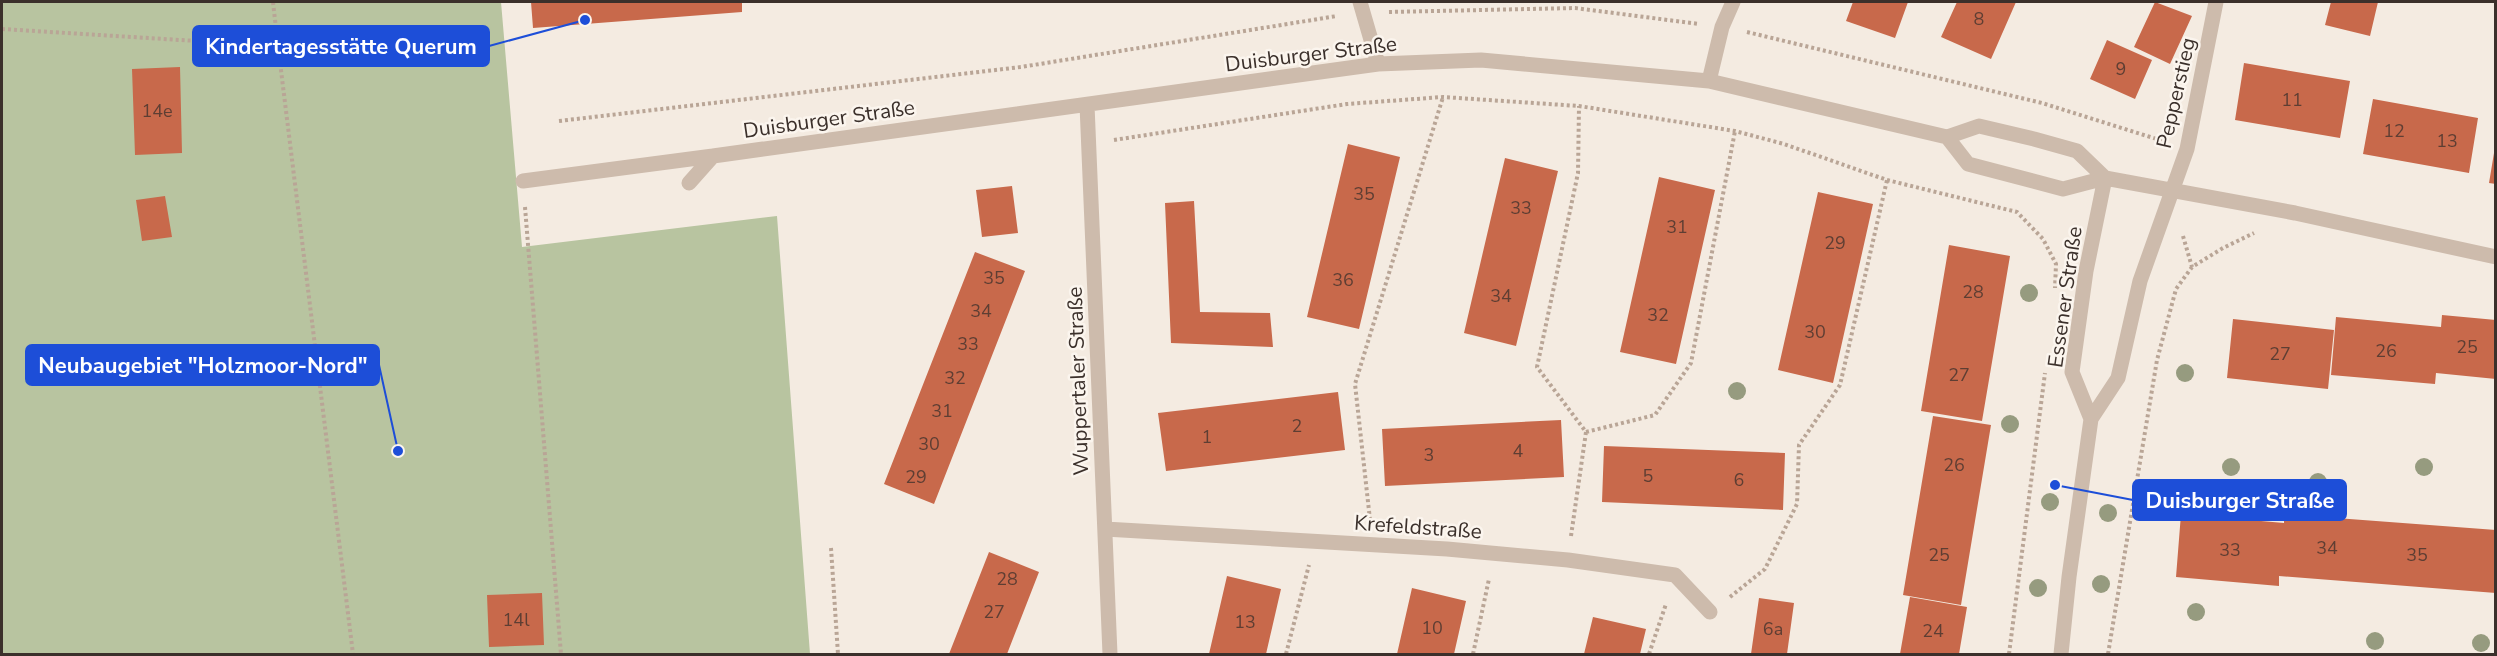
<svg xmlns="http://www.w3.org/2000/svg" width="2497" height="656" viewBox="0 0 2497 656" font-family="'Nunito Sans',sans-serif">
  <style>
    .green { fill: #b8c4a0 }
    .building { fill: #c8694b }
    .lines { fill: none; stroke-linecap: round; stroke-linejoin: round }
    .path { stroke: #b9a596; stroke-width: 4; stroke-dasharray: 3 3; stroke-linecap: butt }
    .minor { stroke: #cdbbac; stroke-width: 15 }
    .tree { fill: #969b7f }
    .labels { text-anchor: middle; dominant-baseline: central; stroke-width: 5; stroke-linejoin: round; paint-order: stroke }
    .number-label { font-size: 18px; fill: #5e3e33 }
    .street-label { font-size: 21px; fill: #3b302b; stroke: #fbf5ee }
    .leader { fill: none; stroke: #1d4ed8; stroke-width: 2 }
    .callout-dot { fill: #1d4ed8; stroke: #fbf5ee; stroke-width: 2 }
    .callout { fill: #1d4ed8; stroke: #1d4ed8; stroke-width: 2 }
    .callout-label { font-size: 22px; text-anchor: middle; font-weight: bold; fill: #fff }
  </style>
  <rect width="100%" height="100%" fill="#f4ebe1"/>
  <path class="green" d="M2,2H501L522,247L777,216L810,654H2Z"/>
  <path class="building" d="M531,2H742V12L533,28Z
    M1853,2H1908L1895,38L1846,21Z
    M1957,2H2016L1991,59L1941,37Z
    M2155,2L2192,16L2170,64L2134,47Z
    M2331,2H2378L2370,36L2325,25Z
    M2107,40L2152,60L2135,99L2090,79Z
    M2244,63L2350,81L2340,138L2235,120Z
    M180,67L182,153L135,155L132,69Z
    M2373,99L2478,118L2469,173L2363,154Z
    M1348,144L1400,157L1359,329L1307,317Z
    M2494,153H2496V184L2489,183Z
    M1505,158L1558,171L1516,346L1464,333Z
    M1659,177L1715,190L1676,364L1620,352Z
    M1012,186L1018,233L982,237L976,190Z
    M1818,192L1873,204L1833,383L1778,370Z
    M165,196L172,237L142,241L136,200Z
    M1194,201L1200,312L1270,313L1273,347L1171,343L1165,203Z
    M1949,245L2010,256L1982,421L1921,411Z
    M975,252L1025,271L934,504L884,484Z
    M2442,315L2496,320V379L2436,373L2435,384L2331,375L2336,317L2441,327Z
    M2233,319L2334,330L2328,389L2227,378Z
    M1338,392L1345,450L1166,471L1158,413Z
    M1933,416L1991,425L1961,605L1903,595Z
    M1561,420L1564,477L1385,486L1382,429Z
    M1604,446L1785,453L1783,510L1602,502Z
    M2181,514L2284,523V514L2496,530V593L2279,576V586L2176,577Z
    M989,552L1039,572L1007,654H949Z
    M1227,576L1281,589L1266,654H1209Z
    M1412,588L1466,601L1454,654H1397Z
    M542,593L544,645L489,647L487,595Z
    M1910,597L1967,607L1959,654H1900Z
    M1759,598L1794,603L1787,654H1751Z
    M1593,617L1646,629L1640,654H1584Z"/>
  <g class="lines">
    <path class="path" d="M273,2L278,46
      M1389,12L1575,8L1699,24
      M2,29L278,46L353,654
      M1747,32L2042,103L2163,141
      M559,121L1021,67L1337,16
      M1114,140L1347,104L1443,97L1579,106L1735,131L1784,144L1887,180L2017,212L2043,239L2056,264L2055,288
      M525,207L561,654
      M2183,236L2192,267
      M1586,432L1655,415L1691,363L1735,131
      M1370,520L1355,384L1443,97
      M1571,536L1586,432L1537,367L1578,173L1579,106
      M831,548L838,654
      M1730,597L1765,569L1797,504L1799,445L1840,385L1887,180
      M1286,654L1309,565
      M1473,654L1489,579
      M1649,654L1666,604
      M2009,654L2045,373
      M2108,654L2157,360L2176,289L2192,267L2223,248L2254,233"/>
    <path class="minor" d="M1360,2L1378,64
      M1709,81L1722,27L1733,2
      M1087,105L1110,654
      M1947,137L1968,164L2063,189L2105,178L2295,213L2496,257
      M523,181L713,156
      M689,183L713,156L1378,64L1481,60L1709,81L1947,137L1979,126L2034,139L2077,151L2105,178
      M2091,419L2072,372L2086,271L2105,178
      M1105,529L1447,549L1568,560L1675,575L1710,612
      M2061,654L2069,577L2091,419L2118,378L2140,281L2187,149L2216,2"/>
  </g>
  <g class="tree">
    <circle cx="2029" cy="293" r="9"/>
    <circle cx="2185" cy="373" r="9"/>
    <circle cx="1737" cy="391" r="9"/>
    <circle cx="2010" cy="424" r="9"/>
    <circle cx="2231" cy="467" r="9"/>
    <circle cx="2424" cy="467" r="9"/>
    <circle cx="2318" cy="482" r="9"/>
    <circle cx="2050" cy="502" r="9"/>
    <circle cx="2108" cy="513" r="9"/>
    <circle cx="2101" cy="584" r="9"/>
    <circle cx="2038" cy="588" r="9"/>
    <circle cx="2196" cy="612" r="9"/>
    <circle cx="2375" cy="641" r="9"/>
    <circle cx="2481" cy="643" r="9"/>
  </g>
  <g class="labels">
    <g class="number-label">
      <text x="1979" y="19">8</text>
      <text x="2121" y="69">9</text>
      <text x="2292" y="100">11</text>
      <text x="157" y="111">14e</text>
      <text x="2394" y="131">12</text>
      <text x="2447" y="141">13</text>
      <text x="1364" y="194">35</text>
      <text x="1521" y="208">33</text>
      <text x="1677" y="227">31</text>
      <text x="1835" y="243">29</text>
      <text x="994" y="278">35</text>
      <text x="1343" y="280">36</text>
      <text x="1973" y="292">28</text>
      <text x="1501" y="296">34</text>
      <text x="981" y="311">34</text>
      <text x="1658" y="315">32</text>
      <text x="1815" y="332">30</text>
      <text x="968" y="344">33</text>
      <text x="2467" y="347">25</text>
      <text x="2386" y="351">26</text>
      <text x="2280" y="354">27</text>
      <text x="1959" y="375">27</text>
      <text x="955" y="378">32</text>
      <text x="942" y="411">31</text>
      <text x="1297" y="426">2</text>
      <text x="1207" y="437">1</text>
      <text x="929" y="444">30</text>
      <text x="1518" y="451">4</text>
      <text x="1429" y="455">3</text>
      <text x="1954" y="465">26</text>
      <text x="1648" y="476">5</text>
      <text x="916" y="477">29</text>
      <text x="1739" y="480">6</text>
      <text x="2327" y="548">34</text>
      <text x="2230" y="550">33</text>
      <text x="1939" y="555">25</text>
      <text x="2417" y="555">35</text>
      <text x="1007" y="579">28</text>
      <text x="994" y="612">27</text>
      <text x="516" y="620">14l</text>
      <text x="1245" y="622">13</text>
      <text x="1432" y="628">10</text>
      <text x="1773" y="629">6a</text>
      <text x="1933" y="631">24</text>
    </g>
    <g class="street-label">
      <text transform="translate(1311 54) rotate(-7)">Duisburger Straße</text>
      <text transform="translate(2176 93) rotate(-77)">Pepperstieg</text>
      <text transform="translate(829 119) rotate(-8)">Duisburger Straße</text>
      <text transform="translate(2065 297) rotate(-82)">Essener Straße</text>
      <text transform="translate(1078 381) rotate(-92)">Wuppertaler Straße</text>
      <text transform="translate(1418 527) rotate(4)">Krefeldstraße</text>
    </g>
  </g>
  <path class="leader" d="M585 20L489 46M398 451L379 365M2055 485L2133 500"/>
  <g class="callout-dot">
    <circle cx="585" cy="20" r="6"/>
    <circle cx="398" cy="451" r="6"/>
    <circle cx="2055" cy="485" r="6"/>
  </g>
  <g class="callout">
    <rect x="193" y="26" width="296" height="40" rx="6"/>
    <rect x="26" y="345" width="353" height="40" rx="6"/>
    <rect x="2133" y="480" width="213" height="40" rx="6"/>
  </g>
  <g class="callout-label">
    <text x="341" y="54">Kindertagesstätte Querum</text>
    <text x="203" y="373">Neubaugebiet "Holzmoor-Nord"</text>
    <text x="2240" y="508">Duisburger Straße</text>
  </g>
  <rect width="2497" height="656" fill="none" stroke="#3b302b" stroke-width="6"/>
</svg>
